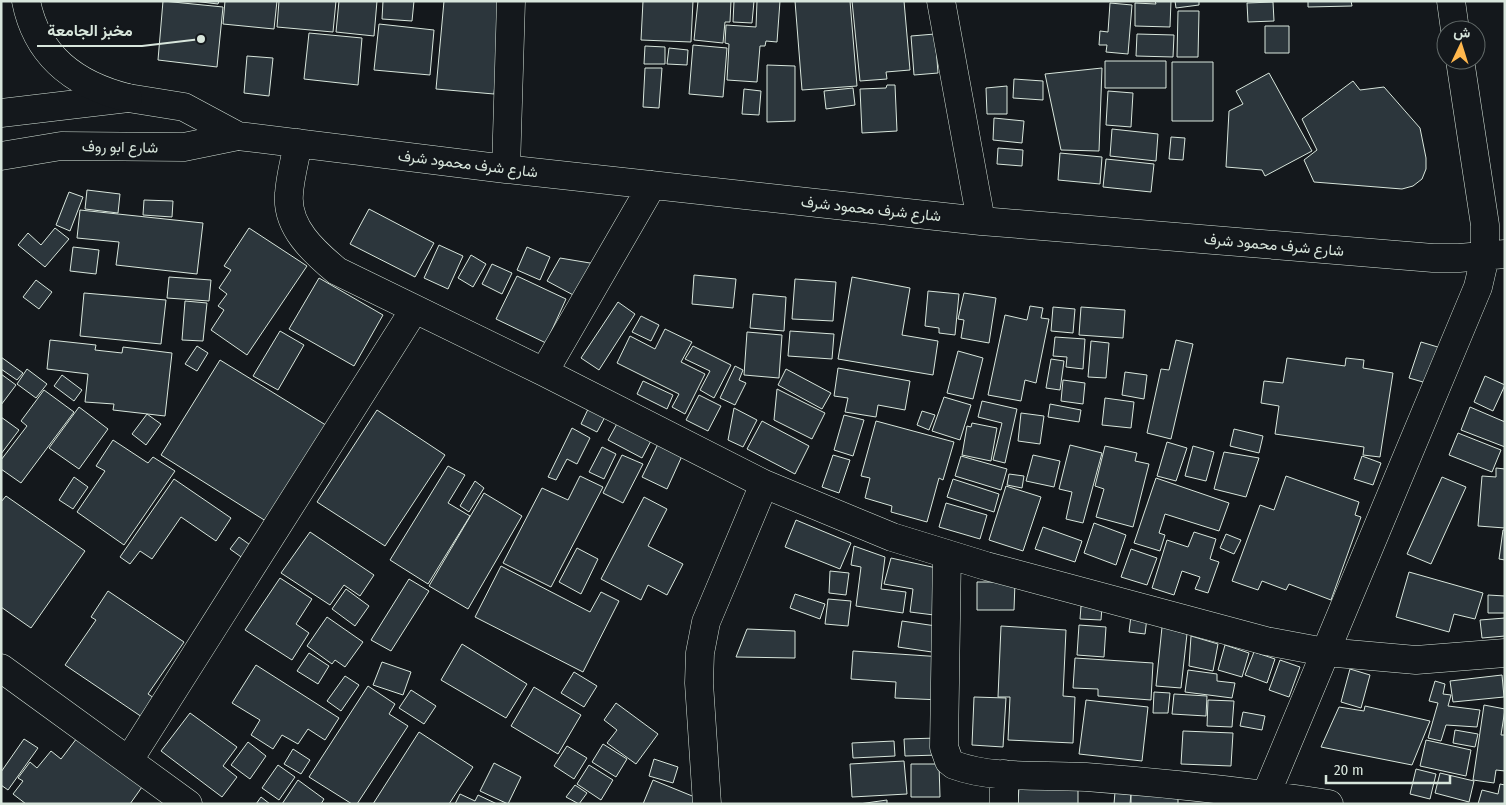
<svg xmlns="http://www.w3.org/2000/svg" width="1506" height="805" viewBox="0 0 1506 805" font-family="'Fira Sans Condensed',Vazirmatn,sans-serif">
  <style>
    .building { fill: #2c363c; stroke: #d8e6dc }
    .lines { fill: none; stroke-linecap: round; stroke-linejoin: round }
    .minor-casing { stroke: #d8e6dc; stroke-width: 29 }
    .major-casing { stroke: #d8e6dc; stroke-width: 29 }
    .minor { stroke: #14181c; stroke-width: 28 }
    .major { stroke: #14181c; stroke-width: 28 }
    .labels { text-anchor: middle; dominant-baseline: central; stroke-width: 4; stroke-linejoin: round; paint-order: stroke }
    .street-label { font-size: 15px; fill: #d8e6dc; stroke: #14181c }
    .leader { fill: none; stroke: #d8e6dc; stroke-width: 2 }
    .callout-dot { fill: #d8e6dc; stroke: #14181c; stroke-width: 2 }
    .callout-label { font-size: 16px; text-anchor: middle; font-weight: bold; fill: #d8e6dc; stroke: #14181c; stroke-width: 4; stroke-linejoin: round; paint-order: stroke }
  </style>
  <rect width="100%" height="100%" fill="#14181c"/>
  <path class="building" d="M163,1L223,7L217,67L158,60Z
    M193,1H219L218,4Z
    M225,1H277L274,29L223,24Z
    M279,1H336L333,32L277,27Z
    M339,1H377L374,36L336,32Z
    M383,1H414L412,21L382,19Z
    M444,1H503L494,94L436,89Z
    M643,1H693L691,42L641,40Z
    M698,1H731L730,22H725L723,43L694,40Z
    M734,1H754L752,23L733,22Z
    M757,1H780L777,42L766,41L765,46H760L757,82L727,80L729,44L725,43L726,25L756,27Z
    M795,1H850L857,86L802,90Z
    M852,1H904L910,70L886,72L887,79L860,81Z
    M1155,1H1171L1170,27L1135,26V3L1156,4Z
    M1175,1H1199V5L1176,8Z
    M1308,1H1351L1352,6L1308,7Z
    M1273,2L1274,21L1248,22L1247,3Z
    M1110,3L1132,5L1128,54L1106,52L1107,45H1099L1100,31L1108,32Z
    M1178,11H1199L1198,57H1177Z
    M379,24L434,30L430,75L374,70Z
    M1265,26H1289V53H1265Z
    M309,33L362,38L358,85L304,79Z
    M935,34L938,73L914,75L911,36Z
    M1137,34L1174,35L1173,57L1136,56Z
    M693,45L727,48L723,97L689,94Z
    M645,46L665,47V64H644Z
    M669,48L688,50L687,65L667,64Z
    M247,56L273,58L269,96L244,93Z
    M1105,61H1166V88H1105Z
    M1172,62H1213V121H1172Z
    M767,65L795,66V121L767,122Z
    M645,68H662L659,108L643,107Z
    M1102,68L1099,151L1061,150L1045,74Z
    M1269,73L1312,151L1265,176L1262,170L1226,167L1229,111L1243,104L1236,91Z
    M1014,79L1043,81V100L1013,98Z
    M1353,81L1360,90L1384,87L1420,128L1426,158V169L1422,179L1413,186L1402,189L1314,182L1304,160L1317,150L1302,119Z
    M887,85H895L897,131L862,133L860,89L886,88Z
    M1007,86V114H987L986,88Z
    M853,88L855,105L826,109L824,91Z
    M744,89L761,91L759,115L742,114Z
    M1108,91L1133,93L1131,127L1106,125Z
    M994,118L1024,121L1022,143L993,140Z
    M1112,129L1158,134L1156,161L1110,156Z
    M1171,137L1185,138L1183,160L1169,159Z
    M998,148L1023,150L1022,166L997,164Z
    M1060,153L1102,157L1100,184L1058,180Z
    M1106,159L1154,164L1151,192L1103,187Z
    M87,190L120,194L118,213L85,209Z
    M69,192L83,197L70,231L56,225Z
    M144,200L173,201L172,217L143,215Z
    M369,209L434,243L415,277L350,244Z
    M80,210L203,223L197,274L116,265L119,242L77,238Z
    M55,228L69,239L45,267L18,245L28,233L41,245Z
    M249,228L307,266L247,355L211,330L224,310L218,306L227,294L219,288L231,270L224,266Z
    M439,245L463,256L448,289L424,278Z
    M73,247L99,250L96,274L70,271Z
    M527,247L550,257L540,280L517,270Z
    M471,255L486,264L473,287L458,278Z
    M560,258L596,264L577,297L547,281Z
    M492,264L512,273L502,294L482,284Z
    M694,275L736,279L733,308L692,304Z
    M517,276L566,299L546,343L496,319Z
    M169,277L211,280L209,301L167,298Z
    M852,277L910,288L902,335L938,341L933,375L838,359Z
    M319,278L383,315L354,366L289,329Z
    M795,279L836,282L833,321L792,319Z
    M36,280L52,292L39,309L23,297Z
    M928,291L959,294L955,335L939,333V328L925,326Z
    M84,293L166,300L161,344L80,336Z
    M964,293L996,298L989,343L961,338L964,320L958,319Z
    M753,294L786,297L784,331L750,328Z
    M185,301L207,303L203,341L182,340Z
    M618,302L635,314L599,370L581,358Z
    M1030,306L1043,308L1041,318L1049,319L1036,383L1025,380L1021,401L988,395L1005,315L1027,320Z
    M1053,307L1075,309L1073,333L1051,331Z
    M1081,307L1125,310L1123,338L1079,335Z
    M641,316L659,325L651,341L632,332Z
    M665,329L692,342L681,362L705,374L685,414L672,407L679,394L617,363L630,336L655,349Z
    M280,331L304,345L278,390L253,376Z
    M790,331L834,334L832,359L788,356Z
    M747,332L782,335L779,378L744,375Z
    M1055,337L1085,339L1083,369L1066,367L1067,357L1053,356Z
    M50,340L96,345L95,350L122,353L123,347L172,353L165,416L113,410L114,404L85,402L88,374L47,369Z
    M1176,340L1193,344L1171,439L1147,433L1161,369L1169,370Z
    M1091,341L1109,343L1106,378L1088,377Z
    M1421,342L1441,348L1430,384L1409,378Z
    M197,346L208,353L197,371L185,364Z
    M693,346L731,365L714,398L700,390L710,371L685,359Z
    M958,351L983,358L973,399L947,393Z
    M1,357L23,373L17,380L1,369Z
    M1287,358L1345,366L1346,358L1364,360L1363,368L1393,373L1380,457L1363,455L1364,447L1275,434L1279,406L1261,403L1264,381L1283,383Z
    M1051,359L1064,361L1060,390L1046,388Z
    M220,360L329,427L269,523L161,455Z
    M735,366L743,370L739,380L746,383L735,405L720,398Z
    M838,368L910,381L905,410L878,405L876,417L845,412L848,398L834,396Z
    M27,369L47,384L36,398L17,384Z
    M786,369L831,393L822,409L778,385Z
    M1125,372L1147,375L1144,399L1122,395Z
    M1,374L16,385L1,405Z
    M62,375L82,390L74,401L54,386Z
    M1485,376L1505,385L1493,411L1474,402Z
    M1063,380L1085,383L1083,404L1061,401Z
    M643,381L673,395L667,409L637,394Z
    M777,389L825,413L812,439L774,420Z
    M44,390L74,412L21,483L1,469V460L27,426L21,421Z
    M699,395L721,406L708,431L686,420Z
    M944,397L971,405L960,440L932,431Z
    M1105,398L1134,402L1131,428L1102,425Z
    M982,401L1017,409L1005,463L993,460L1002,423L978,417Z
    M1050,404L1081,410L1079,422L1048,417Z
    M79,407L108,429L79,469L49,448Z
    M589,407L606,415L597,432L581,424Z
    M1470,407L1505,422V447L1461,430Z
    M734,408L757,420L743,447L728,440Z
    M377,410L445,455L385,546L317,502Z
    M922,411L935,415L929,430L917,425Z
    M1021,413L1044,416L1040,444L1018,441Z
    M147,414L161,424L146,445L132,434Z
    M844,415L864,420L853,456L834,450Z
    M1,417L19,430L1,454Z
    M619,420L653,437L642,458L608,440Z
    M762,421L809,446L795,474L747,449Z
    M876,421L954,442L943,480L939,478L927,522L891,512L892,506L865,498L870,478L861,476Z
    M972,423L997,428L991,461L962,455L967,426L971,427Z
    M572,428L590,438L577,464L567,459L556,480L548,477Z
    M1234,429L1263,436L1259,453L1230,446Z
    M1458,433L1501,450L1492,472L1449,455Z
    M113,440L148,463L153,457L175,471L124,545L77,512L105,471L96,466Z
    M1167,442L1187,448L1176,481L1157,476Z
    M658,444L682,456L667,489L642,477Z
    M1070,445L1102,453L1083,523L1066,519L1072,492L1059,489Z
    M1105,446L1137,453L1135,461L1149,464L1133,527L1096,517L1104,489L1095,486Z
    M1193,446L1214,452L1206,481L1185,476Z
    M602,447L616,454L604,479L589,472Z
    M1224,452L1259,458L1246,497L1214,489Z
    M622,455L643,464L623,503L603,493Z
    M833,455L850,460L839,493L822,487Z
    M1033,455L1060,461L1054,487L1026,481Z
    M961,456L1007,469L1001,490L955,476Z
    M1362,456L1381,463L1373,485L1354,479Z
    M448,466L465,475L448,503L470,516L428,584L390,560Z
    M1496,468L1505,469V528L1478,526L1482,476L1496,477Z
    M1009,474L1024,476L1022,488L1007,485Z
    M580,476L603,487L551,587L503,563L542,488L568,500Z
    M1286,476L1359,502L1355,515L1361,517L1331,600L1289,584L1286,590L1262,581L1258,590L1232,581L1260,505L1274,510Z
    M74,477L88,487L73,509L59,500Z
    M1442,477L1466,487L1431,564L1407,554Z
    M1156,478L1229,503L1219,531L1165,514L1159,533L1165,535L1160,551L1134,543Z
    M174,479L231,518L216,541L181,517L152,559L140,551L130,564L120,557Z
    M953,479L999,494L994,512L947,497Z
    M475,481L484,488L469,512L460,506Z
    M1006,486L1041,497L1023,551L989,540Z
    M484,493L522,516L468,609L429,586Z
    M6,496L85,551L31,628L1,607V502Z
    M644,497L667,509L648,546L683,564L667,595L648,585L641,600L601,579Z
    M946,503L987,515L980,539L939,527Z
    M796,520L851,543L840,569L785,547Z
    M1094,523L1126,535L1116,565L1084,553Z
    M1043,527L1082,541L1075,562L1035,549Z
    M1503,530H1505V560L1499,559Z
    M310,532L374,575L360,596L344,585L330,605L281,573Z
    M1194,532L1216,539L1210,559L1219,562L1208,593L1195,589L1200,577L1182,571L1174,595L1152,588L1167,540L1188,547Z
    M1226,534L1241,540L1234,554L1220,548Z
    M239,537L253,547L244,559L230,549Z
    M854,546L885,557L881,589L906,592L903,613L856,606L861,567L851,565Z
    M577,548L598,559L581,594L559,582Z
    M1131,549L1157,558L1147,585L1121,577Z
    M891,558L941,569L934,615L910,612L913,589L884,584Z
    M501,566L590,612L601,592L619,601L583,672L475,617Z
    M830,571L849,573L846,595L829,593Z
    M1409,572L1483,593L1475,619L1454,614L1449,632L1396,617Z
    M280,578L312,599L296,624L309,633L292,660L245,630Z
    M409,579L429,591L391,651L371,640Z
    M977,582H1015L1014,610H977Z
    M346,589L369,606L355,626L332,609Z
    M108,591L184,642L148,694L154,698L142,717L65,665L96,620L91,617Z
    M795,594L825,604L820,619L790,608Z
    M1488,595L1505,596V613H1488Z
    M828,599L851,601L848,626L825,624Z
    M1081,606L1102,607L1101,620L1080,619Z
    M1131,616L1147,618L1145,634L1129,632Z
    M327,617L363,642L345,667L335,660L332,664L307,646Z
    M1505,618V636L1482,638L1480,620Z
    M902,621L936,626L932,652L898,647Z
    M1079,625L1106,627L1104,657L1077,655Z
    M1001,626L1066,630L1063,696L1075,697L1073,743L1008,740L1010,697H998Z
    M1162,627L1187,634L1181,688L1156,686Z
    M747,629L795,631V658L736,657Z
    M1191,636L1218,644L1213,671L1189,666Z
    M462,644L527,684L506,718L441,680Z
    M1225,645L1249,653L1242,677L1218,670Z
    M853,651L943,657L941,700L895,698L896,682L851,679Z
    M1254,652L1275,659L1267,683L1245,675Z
    M309,653L329,666L318,684L297,671Z
    M1075,658L1153,663L1151,700L1098,696V689L1073,688Z
    M1280,660L1300,667L1289,697L1269,690Z
    M382,662L411,672L403,695L373,685Z
    M256,665L339,718L325,740L308,729L298,744L282,735L273,749L251,735L260,720L232,703Z
    M1350,669L1370,675L1361,708L1341,702Z
    M1188,670L1217,674V681L1235,683L1232,698L1185,692Z
    M574,672L597,686L584,707L561,693Z
    M1502,675L1504,697L1453,702L1450,681Z
    M345,676L359,685L341,711L327,701Z
    M1435,681L1445,684L1443,694L1451,695L1448,706L1480,710L1477,727L1446,725L1441,741L1428,738L1438,703L1429,701Z
    M368,686L395,704L389,714L408,726L357,804H352L309,777Z
    M534,687L581,715L558,754L511,726Z
    M411,690L436,706L424,724L399,708Z
    M1154,692L1170,693L1168,713H1153Z
    M1174,694L1207,696L1206,716L1172,714Z
    M974,697L1006,698L1003,747L972,745Z
    M1086,700L1148,707L1142,761L1079,754Z
    M1208,700L1234,701L1232,727L1207,726Z
    M616,703L658,734L636,764L607,743L617,730L604,720Z
    M1484,705L1505,709L1501,735H1505V771L1496,770L1494,783L1473,780Z
    M1365,706L1430,721L1412,765L1321,747L1339,707L1364,711Z
    M1243,712L1265,716L1262,730L1240,726Z
    M190,713L237,747L223,766L237,777L222,797L161,751Z
    M1455,730L1478,734L1475,747L1453,743Z
    M1183,731L1233,733L1231,766L1181,764Z
    M419,732L473,767L449,804H373Z
    M77,738L142,787L130,804H26L13,794L23,781L18,778L30,762L37,768L51,751L61,759Z
    M937,738L938,755L905,756L904,739Z
    M24,739L38,748L8,790L1,785V772Z
    M1426,740L1471,750L1466,776L1420,766Z
    M894,741L895,756L853,758L852,743Z
    M248,742L266,756L250,779L231,765Z
    M603,744L627,759L616,777L592,762Z
    M567,746L587,758L574,779L554,766Z
    M293,749L310,760L301,774L284,764Z
    M654,759L678,767L673,783L649,776Z
    M904,761L907,794L852,797L850,764Z
    M494,763L521,777L508,804L480,791Z
    M911,764H939L940,797H911Z
    M278,765L295,777L279,800L262,788Z
    M589,765L613,780L601,800L577,784Z
    M1416,769L1436,774L1430,799L1410,794Z
    M1440,773L1474,781L1469,802L1435,793Z
    M298,780L324,799L321,804H282Z
    M653,780L702,800L701,804H643Z
    M1500,784L1505,785V804H1478L1482,790L1498,794Z
    M575,785L587,793L579,804L566,797Z
    M1019,786L1078,787V804H1018Z
    M1115,792L1131,793L1130,804H1114Z
    M460,794L475,801L478,795L497,804H455Z
    M1131,794L1178,797V804H1131Z
    M261,797L270,804H256Z
    M887,800V804H859Z"/>
  <g class="lines">
    <defs>
      <path id="minor" d="M941,1L981,221
        M1451,1L1455,30
        M1,113L128,98L184,107L238,136
        M298,143C295,160 290,177 289,194C286,227 314,252 337,271L544,372L764,484L892,537L986,566L1266,641L1325,652L1416,660L1505,653
        M1,156L61,146L184,147L238,136L506,169L981,221L1433,258H1459L1505,254
        M506,169L511,1
        M544,372L652,185
        M947,554L944,747L949,761L954,765C995,780 1044,774 1086,777C1168,783 1249,792 1329,804
        M1,668L188,804
        M129,760L414,310
        M1004,774V804
        M707,804L699,683L700,653L706,622L764,484
        M1262,804L1478,287L1485,257V225L1460,60"/>
      <path id="major" d="M26,1C37,57 76,85 128,98"/>
    </defs>
    <use href="#minor" class="minor-casing"/>
    <use href="#major" class="major-casing"/>
    <use href="#minor" class="minor"/>
    <use href="#major" class="major"/>
  </g>
  <g class="labels">
    <g class="street-label">
      <text transform="translate(120 147) rotate(1)">شارع ابو روف</text>
      <text transform="translate(468 164) rotate(7)">شارع شرف محمود شرف</text>
      <text transform="translate(871 209) rotate(6)">شارع شرف محمود شرف</text>
      <text transform="translate(1274 245) rotate(5)">شارع شرف محمود شرف</text>
    </g>
  </g>
  <path class="leader" d="M201 39L142 46H37"/>
  <circle class="callout-dot" cx="201" cy="39" r="5"/>
  <g class="callout-label">
    <text x="90" y="36">مخبز الجامعة</text>
  </g>
  <rect width="1506" height="805" fill="none" stroke="#d8e6dc" stroke-width="5"/>
  <g transform="translate(1461 45) rotate(4)"><circle r="24" fill="#14181c" stroke="#626a69"/>
  <path d="M0-4L9 19L0 12L-9 19Z" fill="#ffb74d"/>
  <text y="-8" font-size="14" font-weight="bold" text-anchor="middle" fill="#d8e6dc">ش</text>
  </g>
  <path d="M1326 775v8h124v-8" fill="none" stroke="#d8e6dc" stroke-width="2.5"/>
  <text x="1334" y="775" font-size="15" fill="#d8e6dc" stroke="#14181c" stroke-width="4" paint-order="stroke">20 m</text>
</svg>
